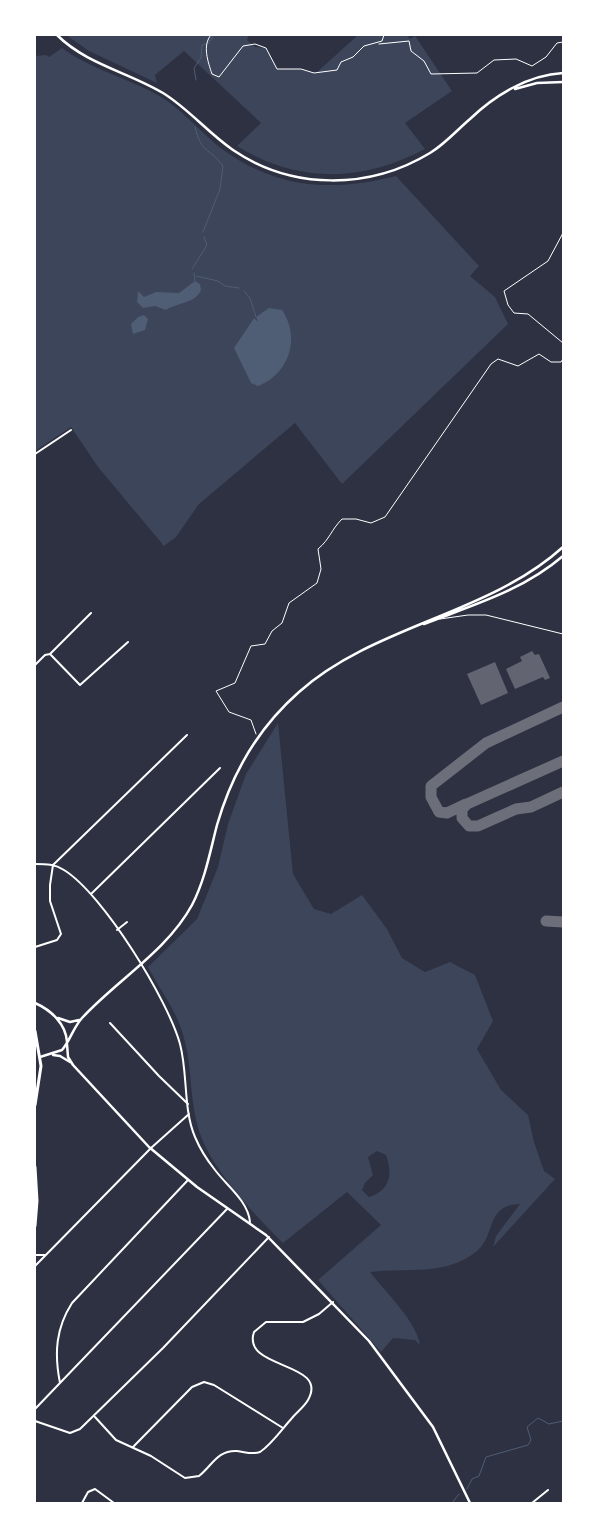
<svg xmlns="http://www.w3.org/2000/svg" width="598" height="1538" viewBox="0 0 598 1538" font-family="'Noto Sans',sans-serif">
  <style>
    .green { fill: #3c4559; fill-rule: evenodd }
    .water { fill: #4f5d75 }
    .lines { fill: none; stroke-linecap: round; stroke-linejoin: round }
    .stream { stroke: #4f5d75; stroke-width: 1 }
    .taxiway { stroke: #6c6f7a; stroke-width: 11 }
    .building { fill: #626471 }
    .path { stroke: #fff; stroke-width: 1 }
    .service { stroke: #fff; stroke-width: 1 }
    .minor { stroke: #fff; stroke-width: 2 }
    .tertiary { stroke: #fff; stroke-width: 2.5 }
    .secondary { stroke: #fff; stroke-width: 2.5 }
    .primary { stroke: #fff; stroke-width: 3 }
  </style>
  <rect width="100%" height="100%" fill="#2d3142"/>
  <path class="green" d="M66,35H249L247,40L255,47L266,48L277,69H298L316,73L358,35H407L410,39L415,36L452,91L405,123L425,149C363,182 298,184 237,146L261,123L184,51L155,75L157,83L89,51Z
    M62,48C92,70 129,78 161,97C184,111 201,133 222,149C277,189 333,192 396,176L479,266L470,276L495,297L508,324L342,484L295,423L199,504L176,537L164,546L98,467L71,427L35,451V56L46,55L49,57Z
    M278,723L293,874L314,909L331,914L362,895L387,929L402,958L425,972L450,962L475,975L493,1021L477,1049L501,1090L528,1115L534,1142L544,1171L555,1179L493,1247L496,1236L520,1204C485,1205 496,1236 477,1251C445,1277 407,1267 370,1272C385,1292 416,1320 420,1345L415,1340L393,1338L381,1352L318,1280L381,1225L347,1192L283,1243C257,1218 215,1172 202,1139C189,1107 193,1071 184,1038C178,1013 160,990 148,967L197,919L218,867L228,824L246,774ZM377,1151L386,1155C393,1175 390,1190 369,1197L362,1190L365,1183L373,1175L368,1157Z"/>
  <path class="water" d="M195,281L200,284L201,290C195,304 178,302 166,310L155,306L143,308L137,302L138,291L144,297L156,292L179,293Z
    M269,308L282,310C301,338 289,374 258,386L251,383L234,348L254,318L258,322L256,317Z
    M144,315L148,319L145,330L133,334L131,324L138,317Z"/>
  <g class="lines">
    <path class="stream" d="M196,80L194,68L201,58L202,45L209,43L214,35
      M195,127C202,155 208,146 223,166L220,189L203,232
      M192,269L207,245L204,237
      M194,273L195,281
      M196,276L218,281L225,286L239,288
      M244,291L250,298L256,317
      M467,1489L472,1479L479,1476L486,1457L528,1445L531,1440L527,1427L538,1418L549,1424L563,1421
      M452,1503L459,1494"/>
    <path class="taxiway" d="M563,761L467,804L462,809V818L469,826H478L516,809L531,807L563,792
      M466,804L447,813L439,812L431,797V786L486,743L563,707
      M546,921L563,922"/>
  </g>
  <path class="building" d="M532,651L535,655L539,654L550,678L545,680L543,677L515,689L506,669L522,661L520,657Z
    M495,662L508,693L481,705L467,674Z"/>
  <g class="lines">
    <path class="path" d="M211,35C202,45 208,62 212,74L219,77L243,46L255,44L266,48L277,69H301L314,73L337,70L341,62L353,57L364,46L382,41L384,35
      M379,44L409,41L411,51L424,61L431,74L477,73L494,60L516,59L532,66L546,57L557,43L563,42
      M563,233L548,261L504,291L508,305L514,313L528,314L563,343
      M256,734L251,720L229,712L216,691L235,683L251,646L265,644L272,631L282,623L289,603L317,583L321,569L318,549C330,539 331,530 342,519H356L371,523L385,517L491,364L498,359L518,366L539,354L551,362H561L563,359"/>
    <path class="service" d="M440,619L468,615H486L563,634"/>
    <path class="minor" d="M35,454L71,430
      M50,654L80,685L128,642
      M35,665L45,655L50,654L91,613
      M35,864C46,864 55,864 64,870C103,894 168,1000 180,1044C188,1074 183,1109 195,1137C200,1149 207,1160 215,1170C227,1186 248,1201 250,1222
      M91,894L220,768
      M117,930L127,922
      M35,947L57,940L61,934L50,901V885L53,865L187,735
      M110,1023L159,1076L188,1104
      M35,1255H45
      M35,1266L151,1148L189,1114
      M60,1383C54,1353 56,1328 72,1303L188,1180
      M35,1409L227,1209
      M95,1417L116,1440L151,1456L185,1478L199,1476C212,1466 217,1450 237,1451C246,1452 252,1455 260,1452C272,1444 282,1429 292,1418C297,1412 304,1407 308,1400C330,1361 241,1370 254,1332L266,1322H303L319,1314L333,1302
      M35,1421L70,1433L80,1429L163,1348L269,1237
      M133,1447L192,1387L204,1382L214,1385L283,1428
      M82,1503L88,1492L95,1489L114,1503
      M532,1503L548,1490"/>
    <path class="tertiary" d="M67,1044L68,1057L73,1065L149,1147L197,1187L266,1235L369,1341L433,1427L470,1503
      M53,1055L60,1056L70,1062"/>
    <path class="secondary" d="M57,35C86,64 128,72 163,93C189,109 208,133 233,150C292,190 369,190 430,153C445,144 457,130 470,119C495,95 528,75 563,73
      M515,89L537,83L563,82
      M424,624C473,605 522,591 563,556
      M35,1003C51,1010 66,1024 67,1042
      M58,1018L70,1022L79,1020
      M40,1057L62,1050C70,1041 73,1028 82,1018C117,980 167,951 192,905C205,880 210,852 217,825C232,773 258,728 299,692C374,625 488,615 563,547"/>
    <path class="primary" d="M35,1031L41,1066L35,1105
      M35,1167L37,1201L35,1226"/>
  </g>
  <rect width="598" height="1538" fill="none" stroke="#ffffff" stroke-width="72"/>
</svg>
